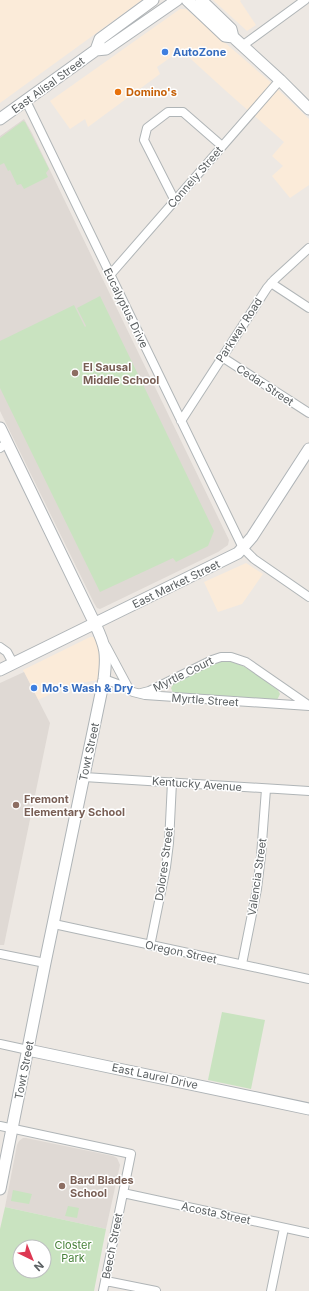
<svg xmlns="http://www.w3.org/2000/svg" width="309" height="1291" viewBox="0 0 309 1291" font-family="Inter,sans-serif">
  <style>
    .commercial { fill: #fbebd9 }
    .education { fill: #dfd9d4 }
    .green { fill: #c9e3c0; fill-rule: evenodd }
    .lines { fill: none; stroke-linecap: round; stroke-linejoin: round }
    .street-casing { stroke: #b0b5b7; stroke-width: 10 }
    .secondary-casing { stroke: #afb4b7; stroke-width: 13 }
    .street { stroke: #fff; stroke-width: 8 }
    .secondary { stroke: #fff; stroke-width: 11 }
    .shop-dot { fill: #3f7fe0; stroke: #fff; stroke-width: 1.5 }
    .food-dot { fill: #e8710a; stroke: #fff; stroke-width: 1.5 }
    .education-dot { fill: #8d6e63; stroke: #fff; stroke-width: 1.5 }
    .labels { text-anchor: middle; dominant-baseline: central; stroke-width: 3; stroke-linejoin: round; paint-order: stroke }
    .shop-label { font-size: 11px; font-weight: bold; fill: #366cbe; stroke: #fff; text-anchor: start }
    .street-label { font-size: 11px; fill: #5b6062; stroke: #fff }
    .food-label { font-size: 11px; font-weight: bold; fill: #c56008; stroke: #fff; text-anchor: start }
    .education-label { font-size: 11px; font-weight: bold; fill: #785e54; stroke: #fff; text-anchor: start }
    .park-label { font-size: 11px; fill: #48823a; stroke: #fff }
  </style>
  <rect width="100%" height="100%" fill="#ede8e3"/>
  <path class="commercial" d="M0,0H142L0,103Z
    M213,0H241L240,1L256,25L247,31Z
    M180,9H186L268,80L309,119V185L290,198L272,176L283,166L272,156L284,142L226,91L181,50L157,67L160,74L88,127L85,119L70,129L50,101Z
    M246,563L263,574L242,604L218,612L204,582Z
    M90,637H93L96,639L100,651L101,662L98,680L69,685L38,700L23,670Z"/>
  <path class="education" d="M24,119L32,133L229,540L228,545L218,552L100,609L97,608L94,603L0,411V136Z
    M24,672L50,723L4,945H0V683Z
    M23,1138H26L113,1156L117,1158L120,1165L106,1229L5,1207L17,1145L19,1141Z"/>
  <path class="green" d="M23,121L25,122L49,169L46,173L48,177L24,189L21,184L17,185L10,170L8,171L4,163L0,165V138Z
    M100,296L214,531L208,546L176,562L173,558L100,592L0,388V341L74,305L85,327L86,326L77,308Z
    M226,661C245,663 262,679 278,690L280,694L277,700L173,693L171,688L174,683L215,663Z
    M222,1012L265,1020L251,1089L208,1080Z
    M13,1190L32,1194L29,1204L11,1201Z
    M68,1206L79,1208L77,1218L65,1216Z
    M5,1207L106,1229L94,1291H0V1229ZM20,1247H44V1271H20Z"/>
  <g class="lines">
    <defs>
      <path id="street" d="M242,46L305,0
        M26,101L243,548L254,559L309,597
        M175,201L144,140L147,128L168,112H183L222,146
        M110,275L280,80
        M271,283L309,308
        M222,357L309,413
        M181,421L267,288L274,280L309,248
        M0,448L7,443
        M106,646L129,689
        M0,647L7,652L13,663
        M104,679L123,686L133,692L145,695L309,706
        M141,693L149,691L212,660L221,657H231L246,662L308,705
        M84,777L309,791
        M54,924L309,979
        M150,946L166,867L169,843L172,782
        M0,954L45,963
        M242,964L257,889L261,856L266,789
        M0,1044L28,1050
        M0,1126L131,1154L103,1291
        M123,1193L309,1233
        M106,1281L156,1291
        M271,1291L284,1228"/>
      <path id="secondary" d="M187,0L225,36L233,37
        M201,0L231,29L233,37L280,80L309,109
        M96,50L100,39L153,0
        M0,119L96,50L106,49L177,0
        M0,428L95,624C106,647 107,654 104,679L45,963L0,1189
        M0,670L238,553L252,537L309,449
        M28,1050L309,1109"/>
    </defs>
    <use href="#street" class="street-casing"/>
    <use href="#secondary" class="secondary-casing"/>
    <use href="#street" class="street"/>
    <use href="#secondary" class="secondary"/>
  </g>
  <g class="shop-dot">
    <circle cx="165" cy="52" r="4"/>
    <circle cx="34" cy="688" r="4"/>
  </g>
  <circle class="food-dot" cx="118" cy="92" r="4"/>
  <g class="education-dot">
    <circle cx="75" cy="373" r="4"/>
    <circle cx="16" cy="805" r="4"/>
    <circle cx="62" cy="1186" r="4"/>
  </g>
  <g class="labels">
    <g class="shop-label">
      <text x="173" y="52">AutoZone</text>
      <text x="42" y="688">Mo's Wash &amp; Dry</text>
    </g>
    <g class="street-label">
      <text transform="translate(48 85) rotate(-36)">East Alisal Street</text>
      <text transform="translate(195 177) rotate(-49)">Connely Street</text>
      <text transform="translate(126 308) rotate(64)">Eucalyptus Drive</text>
      <text transform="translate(239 330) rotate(-57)">Parkway Road</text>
      <text transform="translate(265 385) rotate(33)">Cedar Street</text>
      <text transform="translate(176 584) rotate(-26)">East Market Street</text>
      <text transform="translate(183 674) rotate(-26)">Myrtle Court</text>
      <text transform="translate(205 700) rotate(4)">Myrtle Street</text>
      <text transform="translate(89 752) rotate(-78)">Towt Street</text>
      <text transform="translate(197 784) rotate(4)">Kentucky Avenue</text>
      <text transform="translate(164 864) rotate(-82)">Dolores Street</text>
      <text transform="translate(257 877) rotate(-82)">Valencia Street</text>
      <text transform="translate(181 952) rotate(12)">Oregon Street</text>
      <text transform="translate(24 1070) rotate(-79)">Towt Street</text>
      <text transform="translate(155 1076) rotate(12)">East Laurel Drive</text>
      <text transform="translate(216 1213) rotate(12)">Acosta Street</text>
      <text transform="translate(112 1246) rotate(-79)">Beech Street</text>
    </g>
    <g class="food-label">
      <text x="126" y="92">Domino's</text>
    </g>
    <g class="education-label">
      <text x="83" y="367">El Sausal<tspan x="83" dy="13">Middle School</tspan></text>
      <text x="24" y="799">Fremont<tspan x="24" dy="13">Elementary School</tspan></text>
      <text x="70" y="1180">Bard Blades<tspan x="70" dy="13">School</tspan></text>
    </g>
    <g class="park-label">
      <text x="73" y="1245">Closter<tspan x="73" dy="13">Park</tspan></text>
    </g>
  </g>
  <g transform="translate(32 1259) rotate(137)"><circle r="19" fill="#ffffff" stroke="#bdbfc0"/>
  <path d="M0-3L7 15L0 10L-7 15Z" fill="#dd3853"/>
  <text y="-6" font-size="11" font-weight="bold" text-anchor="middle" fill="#5b6062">N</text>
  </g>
</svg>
